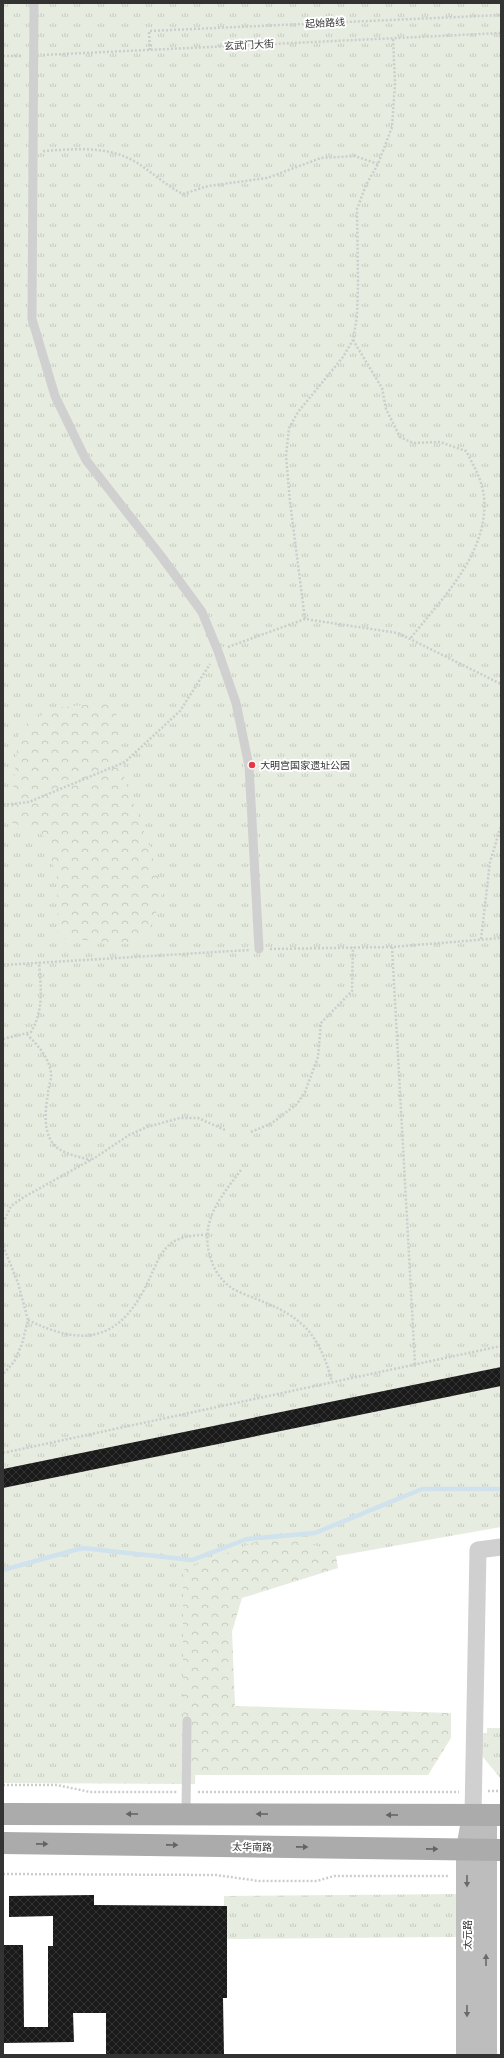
<svg xmlns="http://www.w3.org/2000/svg" width="504" height="2058" viewBox="0 0 504 2058" font-family="Helvetica,'Noto Sans SC',sans-serif">
  <style>
    .grass { fill: url(#grass-tufts) }
    .forest { fill: url(#forest-crowns) }
    .lines { fill: none; stroke-linecap: round; stroke-linejoin: round }
    .stream { stroke: #cfe2ee; stroke-width: 4.5 }
    .building { fill: url(#building-cross-hatch) }
    .path { stroke: #cdcdcd; stroke-width: 2.5; stroke-dasharray: 2 2; stroke-linecap: butt }
    .service { stroke: #d0d0d0; stroke-width: 9 }
    .minor { stroke: #d0d0d0; stroke-width: 17 }
    .secondary { stroke: #bdbdbd; stroke-width: 22 }
    .primary { stroke: #ababab; stroke-width: 22 }
    .oneway { fill: #636363 }
    .oneway2 { fill: #6a6a6a }
    .poi-dot { fill: #e63946; stroke: #fff; stroke-width: 1.5 }
    .labels { text-anchor: middle; dominant-baseline: central; stroke-width: 4; stroke-linejoin: round; paint-order: stroke }
    .street-label { font-size: 10px; fill: #333; stroke: #fff }
    .poi-label { font-size: 10px; fill: #333; stroke: #fff; text-anchor: start }
  </style>
  <defs>
    <pattern id="grass-tufts" width="24" height="20" patternUnits="userSpaceOnUse"><rect width="24" height="20" fill="#e6ecdf"/><path d="M3 7l-1-3M5 7V3M7 7l1-3M15 17l-1-3M17 17v-4M19 17l1-3" fill="none" stroke="#c6cbc0"/></pattern>
    <pattern id="forest-crowns" width="20" height="18" patternUnits="userSpaceOnUse"><rect width="20" height="18" fill="#e6ecdf"/><path d="M2 6a3 3 0 1 1 6 0M12 15a3 3 0 1 1 6 0" fill="none" stroke="#c6cbc0"/></pattern>
    <pattern id="building-cross-hatch" width="8" height="8" patternUnits="userSpaceOnUse"><rect width="8" height="8" fill="#1a1a1a"/><path d="M0 0l8 8M0 8l8-8" fill="none" stroke="#333"/></pattern>
  </defs>
  <rect width="100%" height="100%" fill="#fff"/>
  <path class="grass" d="M3,3H501V1527L202,1580L195,1784L3,1783Z
    M487,1728H501V1779L478,1751V1733H487Z
    M458,1894V1937L224,1939V1896Z"/>
  <path class="forest" d="M114,702L125,781L150,847L162,893L153,923L133,944L58,938L57,877L43,835L10,822L19,728L54,708Z
    M271,1536L335,1550L338,1568L242,1598L232,1632L235,1706L451,1713V1738L428,1775H183V1570Z"/>
  <g class="lines">
    <path class="stream" d="M3,1570L82,1548L192,1560L247,1539L315,1533L422,1489H501"/>
  </g>
  <path class="building" d="M501,1367V1386L3,1488V1469Z
    M94,1895V1905L227,1906V1998H223L224,2055H106V2013H73L74,2042L3,2043V1945H23L24,2027H48V1946H53V1916L9,1917V1896Z"/>
  <g class="lines">
    <path class="path" d="M150,50L149,31L501,15
      M43,55L501,33
      M3,56H22
      M43,151C77,149 110,145 139,164C154,174 167,186 183,194L208,186L267,178L321,158L355,156L378,164
      M353,340L382,388L386,409L400,437L413,443L440,442L466,451C474,466 482,480 484,497C489,553 442,598 410,639
      M305,619L290,502L286,456L289,428L298,412L343,357L353,340L357,316L358,285L357,209L366,185L378,164L392,127L395,83L393,38
      M228,647L305,619L398,633L501,684
      M3,805L29,802L125,762L180,711L210,664
      M481,939L490,862L501,826
      M392,947L415,1364
      M270,949L392,947L501,938
      M3,965L249,950
      M27,1034C37,1045 49,1057 51,1073C52,1079 48,1087 48,1094C45,1111 42,1138 59,1149C68,1155 80,1157 91,1160
      M3,1039L31,1032C44,1010 41,987 39,962
      M251,1132L272,1123L297,1104L305,1092L318,1057L321,1023L352,991L353,947
      M241,1170C220,1198 197,1224 212,1262C216,1274 225,1285 237,1291C262,1302 286,1308 306,1328C320,1343 327,1363 332,1382
      M3,1223L11,1206L24,1197L96,1157L129,1135L147,1127L180,1118H198L225,1130
      M3,1246L18,1283L28,1320L22,1344L14,1362L3,1374
      M28,1320C79,1345 116,1344 145,1288C162,1254 162,1235 206,1235
      M3,1453L501,1346
      M3,1785H57L90,1792H177
      M488,1791H501
      M198,1792H459
      M3,1874L216,1875L259,1881H317L334,1876H449"/>
    <path class="service" d="M34,3L32,319L55,396L86,460L161,556L202,612L218,651L236,703L249,766L259,949
      M186,1814L187,1721"/>
    <path class="minor" d="M473,1815L478,1550L501,1547"/>
    <path class="secondary" d="M467,2055V1849L473,1815
      M486,2055V1815"/>
    <path class="primary" d="M3,1814L501,1815
      M3,1843L501,1850"/>
  </g>
  <defs><path id="oneway-solid" d="M-6-.8H1V-3.2L6.5 0L1 3.2V.8H-6Z"/></defs>
  <g class="oneway">
    <use href="#oneway-solid" transform="translate(132 1814) rotate(-180)"/>
    <use href="#oneway-solid" transform="translate(262 1814) rotate(-180)"/>
    <use href="#oneway-solid" transform="translate(392 1815) rotate(-180)"/>
    <use href="#oneway-solid" transform="translate(42 1844) rotate(1)"/>
    <use href="#oneway-solid" transform="translate(172 1845) rotate(1)"/>
    <use href="#oneway-solid" transform="translate(302 1847) rotate(1)"/>
    <use href="#oneway-solid" transform="translate(432 1849) rotate(1)"/>
  </g>
  <g class="oneway2">
    <use href="#oneway-solid" transform="translate(467 1881) rotate(90)"/>
    <use href="#oneway-solid" transform="translate(486 1960) rotate(-90)"/>
    <use href="#oneway-solid" transform="translate(467 2011) rotate(90)"/>
  </g>
  <circle class="poi-dot" cx="252" cy="765" r="4"/>
  <g class="labels">
    <g class="street-label">
      <text transform="translate(325 23) rotate(-3)">起始路线</text>
      <text transform="translate(249 45) rotate(-3)">玄武门大街</text>
      <text transform="translate(252 1847) rotate(1)">太华南路</text>
      <text transform="translate(467 1935) rotate(-90)">太元路</text>
    </g>
    <g class="poi-label">
      <text x="260" y="765">大明宫国家遗址公园</text>
    </g>
  </g>
  <rect width="504" height="2058" fill="none" stroke="#333333" stroke-width="8"/>
</svg>
